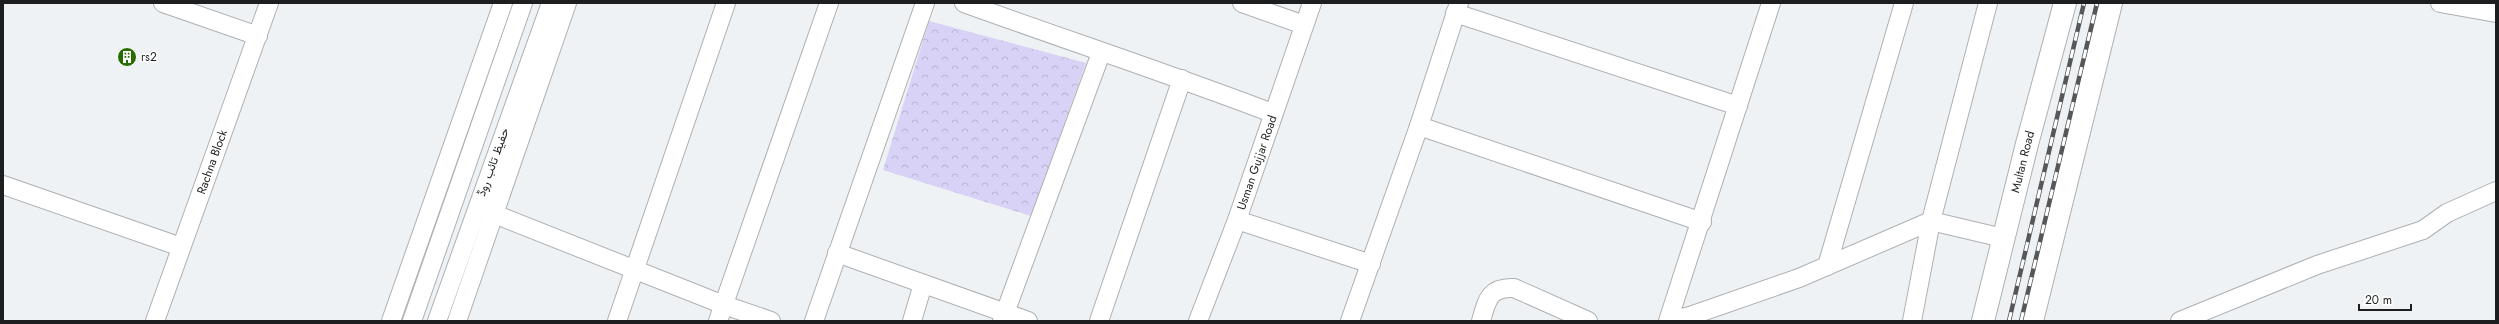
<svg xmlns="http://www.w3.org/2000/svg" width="2499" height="324" viewBox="0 0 2499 324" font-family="Jost,Vazirmatn,sans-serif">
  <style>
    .forest { fill: url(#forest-crowns) }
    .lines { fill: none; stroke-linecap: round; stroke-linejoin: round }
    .minor-casing { stroke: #aeb0b3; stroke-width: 20 }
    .major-casing { stroke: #aeb0b3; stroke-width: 24 }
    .minor { stroke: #fff; stroke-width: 18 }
    .major { stroke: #fff; stroke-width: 22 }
    .rail-casing { stroke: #555758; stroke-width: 4.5 }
    .rail { stroke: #fff; stroke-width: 3; stroke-dasharray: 9; stroke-linecap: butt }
    .labels { text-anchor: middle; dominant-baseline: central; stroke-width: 3; stroke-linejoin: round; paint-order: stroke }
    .poi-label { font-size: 12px; fill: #1d1e1f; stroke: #fff; text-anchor: start }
    .street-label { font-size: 12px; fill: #1d1e1f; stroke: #fff }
  </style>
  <defs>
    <pattern id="forest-crowns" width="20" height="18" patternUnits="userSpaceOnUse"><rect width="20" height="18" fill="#d7d2f6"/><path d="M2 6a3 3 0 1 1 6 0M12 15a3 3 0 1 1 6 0" fill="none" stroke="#b8b4d2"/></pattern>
  </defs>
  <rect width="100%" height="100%" fill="#eff2f4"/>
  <path class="forest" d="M929,21L1086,63L1031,216L883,170Z"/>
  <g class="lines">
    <defs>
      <g id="minor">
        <path d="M163,3L258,36"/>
        <path d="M964,3C1066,40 1170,74 1272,113"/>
        <path d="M1242,3L1304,25"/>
        <path d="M2440,3L2496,13"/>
        <path d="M1455,13L1738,106"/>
        <path d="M1419,126L1702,222"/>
        <path d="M3,185L181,247"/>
        <path d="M484,210L724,305L771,321"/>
        <path d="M1237,220L1371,264"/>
        <path d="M837,253L1028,321"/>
        <path d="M1827,266L1904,3"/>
        <path id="s1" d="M155,321L269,3"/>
        <path d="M391,321L503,3"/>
        <path d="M412,321L523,3"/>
        <path d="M437,321L551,3"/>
        <path d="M457,321L567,3"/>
        <path d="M617,321L726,3"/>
        <path d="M718,321L829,3"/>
        <path d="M814,321L925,3"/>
        <path d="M912,321L923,284"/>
        <path d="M1002,321L1101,53"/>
        <path d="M1099,321L1182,79"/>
        <path id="s2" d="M1198,321L1237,220L1312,3"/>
        <path d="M1350,321L1419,126L1459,3"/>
        <path d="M1481,321C1487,300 1489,287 1514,288L1588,321"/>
        <path d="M1668,321L1771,3"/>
        <path d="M1669,321L1690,316L1799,278L1931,221L2003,238"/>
        <path d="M1912,321L1931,221L1988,3"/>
        <path d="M2180,321L2317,265L2423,230L2447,213L2496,191"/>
      </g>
      <g id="major">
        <path id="s3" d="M1983,321L2027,144L2065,3"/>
        <path d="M2032,321L2111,3"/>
      </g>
    </defs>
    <use href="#minor" class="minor-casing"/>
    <use href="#major" class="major-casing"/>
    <use href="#minor" class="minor"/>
    <use href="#major" class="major"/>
    <defs>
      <path id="rail" d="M2009,321L2084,3
        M2021,321L2097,3"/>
    </defs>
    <use href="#rail" class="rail-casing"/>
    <use href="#rail" class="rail"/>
  </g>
  <defs>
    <symbol id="building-disc" viewBox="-11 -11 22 22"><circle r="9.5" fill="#2a6b00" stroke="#fff"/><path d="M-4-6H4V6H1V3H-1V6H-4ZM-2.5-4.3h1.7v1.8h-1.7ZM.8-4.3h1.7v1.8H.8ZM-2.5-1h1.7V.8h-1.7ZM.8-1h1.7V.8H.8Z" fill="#fff"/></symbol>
  </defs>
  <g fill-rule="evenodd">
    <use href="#building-disc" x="116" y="46" width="22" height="22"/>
  </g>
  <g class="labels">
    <g class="poi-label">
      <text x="141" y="57">rs2</text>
    </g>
    <g class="street-label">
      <text stroke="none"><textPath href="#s1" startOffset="169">Rachna Block</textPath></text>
      <text transform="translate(493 162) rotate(-70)">حفیظ تائب روڈ</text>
      <text stroke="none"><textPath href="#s2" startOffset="169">Usman Gujjar Road</textPath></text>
      <text stroke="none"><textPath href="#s3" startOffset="164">Multan Road</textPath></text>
    </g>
  </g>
  <rect width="2499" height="324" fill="none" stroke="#1d1e1f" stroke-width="8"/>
  <path d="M2359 304v6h52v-6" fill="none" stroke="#1d1e1f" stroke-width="2"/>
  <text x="2365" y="304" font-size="12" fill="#1d1e1f" stroke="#ffffff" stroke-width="3" paint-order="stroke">20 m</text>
</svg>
